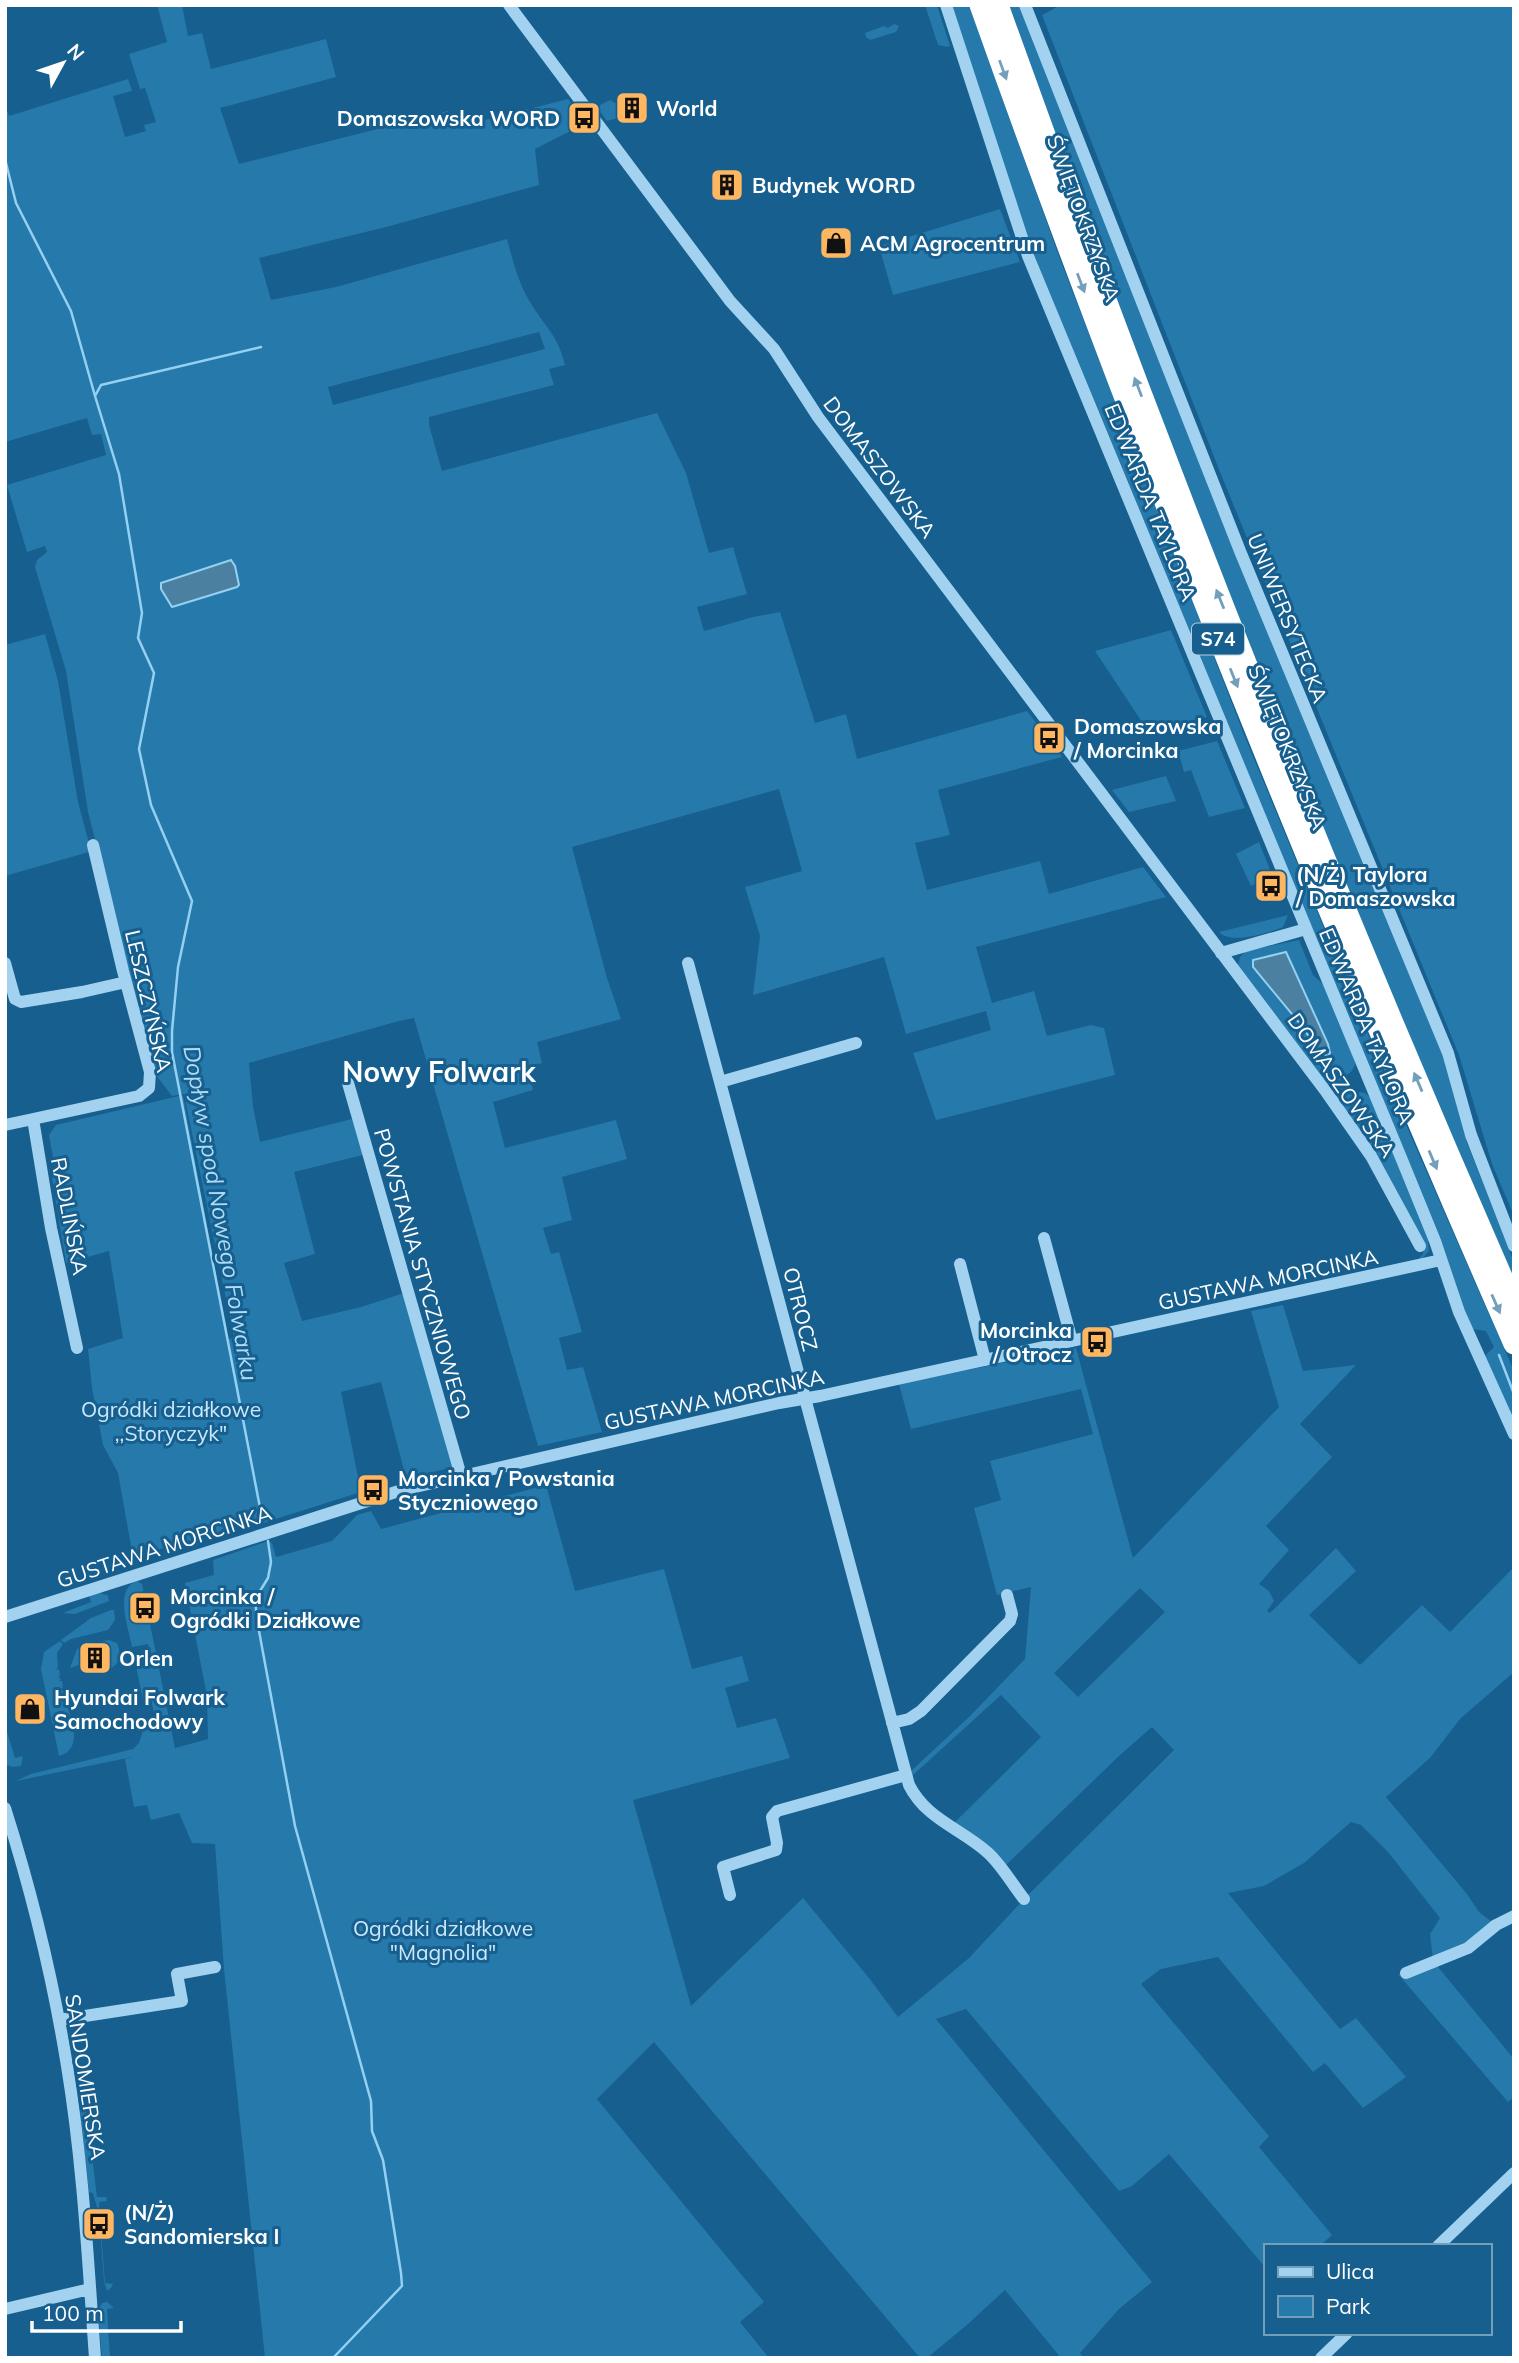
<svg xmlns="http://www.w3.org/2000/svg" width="1519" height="2363" viewBox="0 0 1519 2363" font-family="Mulish,sans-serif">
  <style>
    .green { fill: #2679ab; fill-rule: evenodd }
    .water { fill: #4c80a1; stroke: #94d0f2; stroke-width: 2 }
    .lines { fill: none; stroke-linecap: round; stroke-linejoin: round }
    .stream { stroke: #94d0f2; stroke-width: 2.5 }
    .minor { stroke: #a2d2f0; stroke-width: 12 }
    .highway { stroke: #fff; stroke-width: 21 }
    .oneway { fill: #739fbb }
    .labels { text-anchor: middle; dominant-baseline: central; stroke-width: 6; stroke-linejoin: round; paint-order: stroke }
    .shield { fill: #165f8e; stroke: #b9cfdd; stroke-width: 2 }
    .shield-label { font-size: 19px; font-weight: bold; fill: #fff }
    .poi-label { font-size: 21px; font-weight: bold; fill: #fff; stroke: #165f8e; text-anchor: start }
    .street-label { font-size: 21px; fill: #fff; stroke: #165f8e }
    .park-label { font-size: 21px; fill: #c9e8fb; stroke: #165f8e }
    .water-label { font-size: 23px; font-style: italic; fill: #aedcf7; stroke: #165f8e }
    .district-label { font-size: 28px; font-weight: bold; fill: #fff; stroke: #165f8e }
  </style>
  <rect width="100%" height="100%" fill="#165f8e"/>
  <path class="green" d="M157,5H182L188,36L202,33L211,69L326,39L336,77L220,108L239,164L448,111L454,128L568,99L586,123L535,149L539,185L386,227L259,258L271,300L336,287L507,239C513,261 518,282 530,302C545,327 558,335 565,365L549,369L554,385L429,417V425L442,471L657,413L686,473L709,553L733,547L747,594L697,607L704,631L753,617L780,612L815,723L846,714L857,759L1027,711L1062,757L938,790L950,835L915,843L927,890L1040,861L1049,894L1143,867L1166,897L976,947L992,1003L1034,991L1047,1036L1091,1025L1104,1028L1115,1075L936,1120L913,1053L991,1030L986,1011L906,1034L884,957L753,995L760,936L745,887L802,871L779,789L572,847L607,978L621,1019L537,1042L542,1063L527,1068L533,1090L493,1102L505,1148L616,1120L627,1159L562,1177L572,1220L543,1228L551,1254L559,1252L582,1332L559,1338L567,1370L583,1367L602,1432L538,1446L414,1018L399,1021L249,1063L253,1106L260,1142L352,1119L363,1155L294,1172L315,1254L284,1263L302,1321L361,1307L404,1293L455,1467L406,1478L381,1382L341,1392L361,1492L263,1523L259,1506L261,1520L133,1557L118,1473L103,1445L92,1388L88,1349L123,1338L109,1251L66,1263L52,1178L56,1174L49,1135L56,1125L183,1095L228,1339L234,1338L184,1094L172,1096L156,1075L88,812L66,671L35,567L37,560L47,552L45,546L27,552L7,485L106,455L101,434L92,435L87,418L5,442V105L9,116L128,79L132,91L113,96L125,137L146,131L144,125L156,122L145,88L140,89L129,54L167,42ZM539,332L545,349L333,405L328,387Z
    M925,5H937L950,46L947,47L938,45Z
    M952,5H969L1060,259L1243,732L1396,1102L1514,1371V1425L1483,1358L1494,1347L1486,1331L1472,1329L1128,481L1041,272L1025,231Z
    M1007,5H1021L1294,697L1442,1054L1467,1143L1514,1262V1285L1426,1083L1137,365Z
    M1061,5H1514V1216L1492,1164L1459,1055L1220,472L1042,15Z
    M894,24L899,26L896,32L870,40L866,37L865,33L884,26L888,28Z
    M610,100L617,104L621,117L607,121L599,110L600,105Z
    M1000,209L1020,262L893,295L879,246Z
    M1171,630L1207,717L1148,731L1095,651Z
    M45,634L58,681L78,802L90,847L89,852L5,876V645Z
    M1217,741L1245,808L1209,817L1191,770L1184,772L1178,751Z
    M1166,776L1176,801L1129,812L1112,790Z
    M1259,842L1272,875L1251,886L1236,854Z
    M1288,915L1283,927C1268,933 1231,945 1219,932Z
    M1299,940L1313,975L1323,984L1354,1058L1355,1065L1351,1072L1342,1078L1349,1094C1358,1093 1364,1089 1371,1099L1428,1240L1429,1251L1420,1261L1415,1263L1423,1254L1424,1245L1238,965L1240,957L1246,951Z
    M1283,1305L1303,1371L1356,1365L1300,1424L1332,1457L1266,1526L1289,1550L1259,1584L1269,1591L1274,1601L1267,1611L1270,1613L1336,1548L1356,1571L1309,1615L1360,1665L1422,1605L1450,1632L1514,1567V1672L1460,1719L1430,1758L1386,1797L1467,1894L1479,1912L1496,1925L1433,1961L1514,2059V2097L1508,2102L1398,1974L1406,1973L1433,1960L1430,1934L1440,1918L1388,1852L1361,1825L1351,1822L1304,1863L1264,1886L1228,1893L1340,2029L1356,2018L1406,2077L1363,2108L1325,2063L1313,2072L1218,1957L1161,1969L1141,1984L1269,2136L1259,2147L1332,2235L1320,2246H1265V2267L1169,2154L1132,2186L1119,2191L966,2009L936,2019L1152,2282L1119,2309L1080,2353L1083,2358H1061L1005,2290L968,2324L927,2358H920L654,2042L597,2099L764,2302L740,2322L769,2358H265L224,1969L215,1844L192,1843L179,1813L151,1820L147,1805L134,1807L125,1759L132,1757L16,1781L31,1774L133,1749L139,1743L146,1721L155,1723L158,1715L154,1713L151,1699L143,1700L134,1656L150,1652L148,1644L132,1647C129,1629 113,1589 137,1581L142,1584L175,1748L208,1739L207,1696L185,1583L214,1575L213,1560L268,1541L272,1543L276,1557L332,1541L357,1515L371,1511L381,1529L546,1485L575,1591L664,1569L692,1669L742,1656L749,1681L725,1688L737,1728L776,1718L790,1758L633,1800L691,2006L803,1898L869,1978L898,2017L969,1958L1024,1899L1174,1750L1152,1727L1119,1756L1004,1867C991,1843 977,1837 953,1824L1041,1737L1001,1695L912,1776L911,1771L969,1717L1025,1659L1031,1587L997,1595L974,1508L1001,1500L990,1461L1093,1434L1081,1389L911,1429L899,1384L1076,1348L1133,1558L1279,1407L1251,1311ZM1140,1588L1165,1612L1078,1697L1054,1673Z
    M99,1593L108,1595L109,1601L75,1614L63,1613L91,1602L89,1595Z
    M111,1610H114L115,1620L108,1630L71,1639L64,1643L61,1640L91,1618Z
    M109,1640L117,1643C121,1652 121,1663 111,1668L106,1644H103V1641Z
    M60,1641L63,1644L57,1653L58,1667L56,1670L59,1669L60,1676L58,1677L61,1679L59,1681H62L63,1688L61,1689L64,1692L63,1698H65V1706H68C72,1724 83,1749 59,1756L41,1669L44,1652Z
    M95,1643L96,1647L79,1650L82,1664L70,1668L77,1649Z
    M5,1725L15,1758L23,1756L21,1766L12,1767L5,1764Z
    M103,2091L85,2098L97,2197H106L107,2201L99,2202L105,2283L113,2284L111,2288L107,2291L104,2281L99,2214L93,2193L89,2192L79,2099Z
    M107,2302L114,2308L107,2309L110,2358H102L98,2310L102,2303Z"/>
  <path class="water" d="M231,560L235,566L239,585L237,587L172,607L161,589V583Z
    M1286,952L1328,1044L1330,1053L1328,1056L1320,1053L1301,1025L1253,967V960Z"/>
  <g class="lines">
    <path class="stream" d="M5,159L16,203L71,311L95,396
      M261,347L101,385L95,396L119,474L142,613L138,638L154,673L139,749L151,805L192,901L178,967L172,1031V1052L262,1518
      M1499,1355L1514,1394
      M268,1541L271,1562L268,1578L255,1599L257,1620L295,1826L371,2101L372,2131L383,2160L401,2273L402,2286L333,2358"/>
    <path class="minor" d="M509,5L730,301L774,349L818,417L1327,1093L1371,1156L1420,1246
      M946,5L1028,256L1402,1160L1435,1241L1459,1312L1514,1434
      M1025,5L1240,551L1448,1053L1471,1135L1514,1246
      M1221,953L1306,929
      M5,963L15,999L21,1002L82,992L126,982
      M688,963L909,1785C926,1819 960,1828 987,1852C1001,1864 1012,1884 1024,1899
      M720,1082L856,1043
      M348,1083L461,1476
      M33,1119L139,1096L149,1088L150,1072L123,971L93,845
      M5,1125L33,1119L51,1228L77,1348
      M1044,1238L1072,1341
      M960,1264L985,1360
      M5,1617L402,1490L779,1403L820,1396L1441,1260
      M892,1723L909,1719L921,1711L1010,1621L1012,1614L1007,1595
      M5,1808C32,1893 53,1979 67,2066C83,2163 88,2261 95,2358
      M730,1895L723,1867L776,1850L777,1843L772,1817L777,1811L906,1775
      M1406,1973L1468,1948L1496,1925L1514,1916
      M59,2020L182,2001L177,1974L215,1967
      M1438,2246L1514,2173
      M5,2309L90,2289
      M1321,2358L1347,2333"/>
    <path class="highway" d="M980,5C1141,459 1321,904 1514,1344
      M998,5C1155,444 1326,877 1514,1304"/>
  </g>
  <defs><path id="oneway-solid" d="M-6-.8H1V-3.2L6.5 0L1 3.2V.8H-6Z" transform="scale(1.75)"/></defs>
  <g class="oneway">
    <use href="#oneway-solid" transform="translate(1003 70) rotate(70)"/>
    <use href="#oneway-solid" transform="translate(1081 283) rotate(69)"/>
    <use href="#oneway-solid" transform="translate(1138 387) rotate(-111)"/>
    <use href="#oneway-solid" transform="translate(1220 599) rotate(-112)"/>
    <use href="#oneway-solid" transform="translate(1234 678) rotate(68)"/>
    <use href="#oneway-solid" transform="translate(1418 1082) rotate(-113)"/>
    <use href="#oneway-solid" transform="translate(1433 1160) rotate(67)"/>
    <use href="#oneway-solid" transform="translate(1496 1304) rotate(66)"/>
  </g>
  <defs>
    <symbol id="building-square" viewBox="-11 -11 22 22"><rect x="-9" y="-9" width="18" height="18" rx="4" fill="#ffb661" stroke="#165f8e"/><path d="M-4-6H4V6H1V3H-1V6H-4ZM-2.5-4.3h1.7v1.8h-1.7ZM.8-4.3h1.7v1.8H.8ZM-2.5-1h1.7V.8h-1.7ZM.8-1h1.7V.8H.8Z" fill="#111"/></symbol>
    <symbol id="bus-square" viewBox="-11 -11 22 22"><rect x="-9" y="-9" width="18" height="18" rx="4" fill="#ffb661" stroke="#165f8e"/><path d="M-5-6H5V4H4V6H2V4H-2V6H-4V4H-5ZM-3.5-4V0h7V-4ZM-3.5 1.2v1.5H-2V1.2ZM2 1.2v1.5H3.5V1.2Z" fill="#111"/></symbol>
    <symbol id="shop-square" viewBox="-11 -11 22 22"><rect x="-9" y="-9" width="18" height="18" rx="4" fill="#ffb661" stroke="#165f8e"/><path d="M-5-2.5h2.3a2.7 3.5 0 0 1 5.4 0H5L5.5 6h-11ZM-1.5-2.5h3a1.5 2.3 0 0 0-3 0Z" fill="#111"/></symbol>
  </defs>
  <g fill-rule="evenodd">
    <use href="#building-square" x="613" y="89" width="38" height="38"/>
    <use href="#bus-square" x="565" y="99" width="38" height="38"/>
    <use href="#building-square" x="708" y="166" width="38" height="38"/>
    <use href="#shop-square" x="817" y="224" width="38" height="38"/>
    <use href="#bus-square" x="1030" y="719" width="38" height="38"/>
    <use href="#bus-square" x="1252" y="867" width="38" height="38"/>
    <use href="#bus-square" x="1078" y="1323" width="38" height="38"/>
    <use href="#bus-square" x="354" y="1471" width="38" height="38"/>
    <use href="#bus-square" x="126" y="1589" width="38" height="38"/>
    <use href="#building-square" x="76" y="1639" width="38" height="38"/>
    <use href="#shop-square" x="11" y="1690" width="38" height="38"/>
    <use href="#bus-square" x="80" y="2205" width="38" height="38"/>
  </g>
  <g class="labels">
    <rect class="shield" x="1192" y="623.5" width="52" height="31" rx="5"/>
    <g class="shield-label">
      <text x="1218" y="639">S74</text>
    </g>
    <g class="poi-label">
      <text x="656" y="108">World</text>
      <text x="560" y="118" text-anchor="end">Domaszowska WORD</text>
      <text x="752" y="185">Budynek WORD</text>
      <text x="860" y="243">ACM Agrocentrum</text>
      <text x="1074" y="726">Domaszowska<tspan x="1074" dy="24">/ Morcinka</tspan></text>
      <text x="1296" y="874">(N/Ż) Taylora<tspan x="1296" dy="24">/ Domaszowska</tspan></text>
      <text x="1072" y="1330" text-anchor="end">Morcinka<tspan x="1072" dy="24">/ Otrocz</tspan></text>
      <text x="398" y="1478">Morcinka / Powstania<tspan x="398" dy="24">Styczniowego</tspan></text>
      <text x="170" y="1596">Morcinka /<tspan x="170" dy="24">Ogródki Działkowe</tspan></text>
      <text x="119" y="1658">Orlen</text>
      <text x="54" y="1697">Hyundai Folwark<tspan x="54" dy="24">Samochodowy</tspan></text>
      <text x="124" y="2212">(N/Ż)<tspan x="124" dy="24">Sandomierska I</tspan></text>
    </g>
    <g class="street-label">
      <text transform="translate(1084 218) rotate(70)">ŚWIĘTOKRZYSKA</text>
      <text transform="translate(880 467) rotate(53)">DOMASZOWSKA</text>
      <text transform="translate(1151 502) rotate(68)">EDWARDA TAYLORA</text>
      <text transform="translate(1288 618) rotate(68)">UNIWERSYTECKA</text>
      <text transform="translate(1288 747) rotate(68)">ŚWIĘTOKRZYSKA</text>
      <text transform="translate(149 1001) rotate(77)">LESZCZYŃSKA</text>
      <text transform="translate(1367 1026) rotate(67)">EDWARDA TAYLORA</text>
      <text transform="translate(1342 1085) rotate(55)">DOMASZOWSKA</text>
      <text transform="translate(70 1216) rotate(79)">RADLIŃSKA</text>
      <text transform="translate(423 1274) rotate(74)">POWSTANIA STYCZNIOWEGO</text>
      <text transform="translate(1268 1279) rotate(-12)">GUSTAWA MORCINKA</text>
      <text transform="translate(801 1309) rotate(76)">OTROCZ</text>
      <text transform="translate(714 1399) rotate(-12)">GUSTAWA MORCINKA</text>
      <text transform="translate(164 1546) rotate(-18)">GUSTAWA MORCINKA</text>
      <text transform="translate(86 2077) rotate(81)">SANDOMIERSKA</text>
    </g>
    <g class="park-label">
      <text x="171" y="1409">Ogródki działkowe<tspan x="171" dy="24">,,Storyczyk"</tspan></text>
      <text x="443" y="1928">Ogródki działkowe<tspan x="443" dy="24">"Magnolia"</tspan></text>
    </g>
    <g class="water-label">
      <text transform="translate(221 1213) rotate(80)">Dopływ spod Nowego Folwarku</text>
    </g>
    <g class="district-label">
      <text x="439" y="1071">Nowy Folwark</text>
    </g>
  </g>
  <rect width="1519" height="2363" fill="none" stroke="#ffffff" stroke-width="14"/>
  <rect x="1264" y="2244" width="228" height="91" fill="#165f8e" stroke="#739fbb" stroke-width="2"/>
  <rect x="1278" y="2267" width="35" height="10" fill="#a2d2f0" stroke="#739fbb" stroke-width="2"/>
  <text x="1326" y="2279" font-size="21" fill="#ffffff">Ulica</text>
  <rect x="1278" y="2296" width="35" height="21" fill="#2679ab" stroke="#739fbb" stroke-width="2"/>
  <text x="1326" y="2314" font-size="21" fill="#ffffff">Park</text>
  <g transform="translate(63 63) rotate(50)" stroke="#165f8e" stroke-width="5" paint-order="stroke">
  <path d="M0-5L12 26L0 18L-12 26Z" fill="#ffffff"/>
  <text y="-10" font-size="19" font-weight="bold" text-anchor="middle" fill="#ffffff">N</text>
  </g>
  <path d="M32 2321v10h149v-10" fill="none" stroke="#ffffff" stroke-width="3.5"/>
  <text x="42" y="2321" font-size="21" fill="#ffffff" stroke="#165f8e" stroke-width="5" paint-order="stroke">100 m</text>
</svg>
